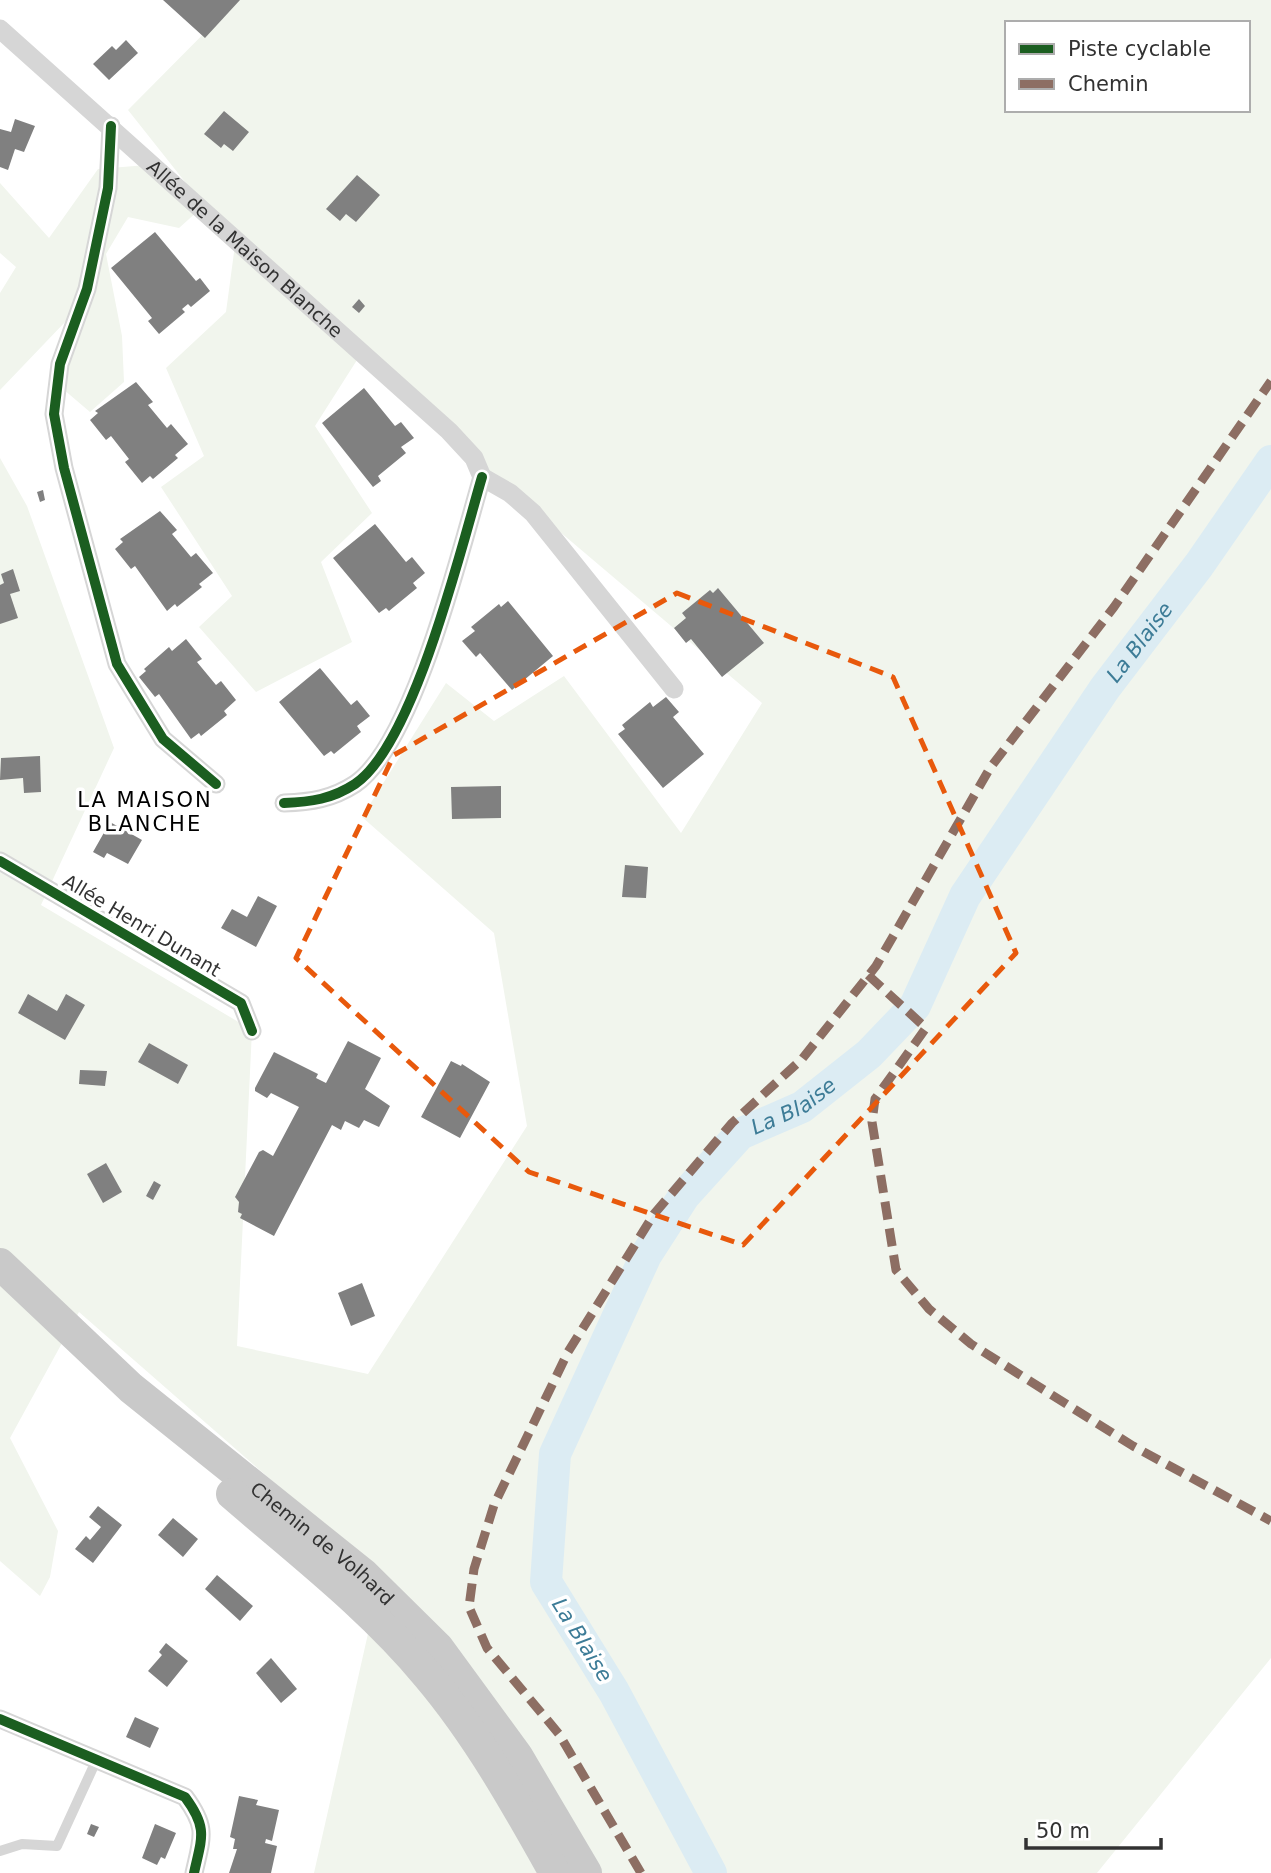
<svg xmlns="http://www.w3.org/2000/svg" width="1271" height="1873" viewBox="0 0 1271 1873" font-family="'DejaVu Sans',sans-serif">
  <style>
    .green { fill: #f1f5ed; fill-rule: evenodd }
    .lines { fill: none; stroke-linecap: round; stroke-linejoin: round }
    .river { stroke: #dcecf3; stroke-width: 32 }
    .building { fill: #808080 }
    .service { stroke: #d6d6d6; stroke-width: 10 }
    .minor { stroke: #d6d6d6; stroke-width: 19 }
    .primary { stroke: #c9c9c9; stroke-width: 32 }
    .quiet { stroke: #8d6e63; stroke-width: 9; stroke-dasharray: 18 9; stroke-linecap: butt }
    .cycleway-casing { stroke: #fff; stroke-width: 15 }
    .cycleway { stroke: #1b5e20; stroke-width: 10 }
    .marked { fill: none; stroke: #e8590c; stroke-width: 5; stroke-dasharray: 14 9; stroke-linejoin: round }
    .labels { text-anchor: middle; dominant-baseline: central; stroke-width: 7; stroke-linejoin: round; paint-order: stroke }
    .street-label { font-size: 19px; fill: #323232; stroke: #fff }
    .water-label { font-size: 21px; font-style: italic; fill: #3d7c97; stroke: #fff }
    .neighbourhood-label { font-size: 21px; letter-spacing: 2px; fill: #000; stroke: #fff }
  </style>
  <rect width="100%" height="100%" fill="#fff"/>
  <path class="green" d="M237,0H1271V1658L1097,1873H314L381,1576L79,1312L10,1438L58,1531L50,1577L40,1596L0,1561V458L27,506L114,748L41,905L252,1030L237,1346L368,1374L527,1126L494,933L362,817L446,683L494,721L564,676L681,833L762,703L357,360L315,426L372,513L321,562L352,642L256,692L199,627L232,596L161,487L204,456L166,368L226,312L235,245L128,110ZM1007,23H1248V110H1007Z
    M147,165L198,211L179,228L128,217L106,254L122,336L124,382L90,412L63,389L66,321L0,390V293L16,267L0,253V183L49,238L98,169Z"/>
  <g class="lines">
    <path class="river" id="s1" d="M711,1873L614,1692L546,1582L555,1454L646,1255L684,1196L740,1134L802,1107L869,1054L915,1006L965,896L1105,688L1199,565L1271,461"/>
  </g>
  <path class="building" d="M163,0H240L205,38Z
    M126,40L138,53L109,80L93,64L112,46L116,50Z
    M224,111L249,132L233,151L224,144L221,148L204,134Z
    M15,119L35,126L24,152L15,149L8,170L0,167V129L11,132Z
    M357,175L380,195L356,222L346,214L340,221L326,209Z
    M155,232L196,281L200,278L210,291L191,307L188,304L182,309L185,312L159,334L148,321L152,318L111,268Z
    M359,299L365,306L359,313L352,307Z
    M136,382L153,402L148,405L167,428L171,424L188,444L175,455L178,458L153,479L150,476L142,483L125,462L129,459L111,436L106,440L90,420L98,413L95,411Z
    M364,388L395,426L401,422L414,438L401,447L406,453L378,476L381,481L373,487L322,423Z
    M43,490L45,500L40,502L37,492Z
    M160,511L177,530L172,534L191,557L196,553L213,573L199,584L202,587L177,607L175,604L167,611L135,566L131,569L115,549L123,542L120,539Z
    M375,524L406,562L412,557L425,573L413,583L417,588L389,611L386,608L379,613L333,558Z
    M13,569L20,591L10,594L18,618L0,624V585L4,583L1,574Z
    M718,588L764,643L722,677L691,639L686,643L674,628L686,618L682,613L710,590L713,593Z
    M508,601L553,656L512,690L480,653L476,657L462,641L475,631L471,627L499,604L501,607Z
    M186,639L202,659L197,662L216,685L221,681L236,700L224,711L227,715L201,736L199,733L191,739L159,694L155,697L139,677L146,671L144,669L169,647L172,651Z
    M320,668L351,705L357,700L370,716L357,726L361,732L334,754L331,751L324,756L279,702Z
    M666,697L679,712L673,717L704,754L663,788L618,734L625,729L622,725L650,702L653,707Z
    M40,756L41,792L24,793L23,778L0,780L1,758Z
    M501,786V818L452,819L451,787Z
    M110,822L142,840L128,864L107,853L104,858L93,852Z
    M625,865L648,867L646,898L622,897Z
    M258,896L277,906L256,947L221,928L232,909L247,917Z
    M28,994L57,1011L66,994L85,1005L65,1040L18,1013Z
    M348,1041L381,1058L365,1089L390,1106L379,1127L364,1120L359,1128L345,1121L341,1130L332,1125L274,1236L240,1218L242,1214L238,1212L239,1202L235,1197L259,1152L263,1150L273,1156L299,1107L271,1093L267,1098L255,1091V1088L274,1052L318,1074L316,1078L326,1083Z
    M149,1043L188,1065L178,1084L138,1062Z
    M451,1061L461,1066L462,1064L490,1082L460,1138L421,1117Z
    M80,1070L107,1071L105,1086L79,1084Z
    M106,1163L122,1192L103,1203L87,1174Z
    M154,1181L161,1185L153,1200L146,1196Z
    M362,1283L375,1316L351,1326L338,1293Z
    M98,1506L122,1525L93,1563L75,1549L86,1536L90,1540L101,1527L89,1517Z
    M173,1518L198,1539L183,1557L158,1535Z
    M217,1575L253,1606L240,1621L205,1589Z
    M166,1643L188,1661L167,1687L148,1671L162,1655L159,1652Z
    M271,1658L297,1689L281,1703L256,1673Z
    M135,1717L159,1728L150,1748L126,1737Z
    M239,1796L258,1800L256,1805L279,1810L272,1841L266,1839L265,1843L277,1846L271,1873H229L237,1849H233L235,1839L230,1837Z
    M91,1824L99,1827L94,1837L87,1834Z
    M155,1824L176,1833L165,1859L161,1857L157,1865L142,1858Z"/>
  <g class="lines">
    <path class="service" d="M0,1851L22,1844L57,1846L96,1761"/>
    <g class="minor">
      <path id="s2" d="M0,29L449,431L474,458L482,477"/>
      <path d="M111,126L108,188L87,289L60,364L54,414L64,468L117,664L163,739L216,784"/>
      <path d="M482,477L510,493L533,513L674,689"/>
      <path d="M284,803C311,802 332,799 355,784C414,744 461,548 482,477"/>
      <path d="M0,861L241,1003L252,1031"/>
      <path d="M0,1719L185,1797C208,1828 202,1837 194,1873"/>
    </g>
    <g class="primary">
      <path id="s3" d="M0,1264L131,1388L363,1574L438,1648L517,1756L586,1873"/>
      <path d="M232,1494C299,1552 371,1607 428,1676C478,1735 517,1805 555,1873"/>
    </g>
    <path class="quiet" d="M868,975L926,1028L875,1099L872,1122L896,1270L929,1309L971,1344L1133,1446L1271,1521
      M641,1873L559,1734L487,1648L469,1607L474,1569L494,1505L568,1352L654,1214L732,1123L802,1059L876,966L990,768L1114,607L1271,381"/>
    <defs>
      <path id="cycleway" d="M111,126L108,188L87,289L60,364L54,414L64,468L117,664L163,739L216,784
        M284,803C311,802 332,799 355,784C414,744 461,548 482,477
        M0,861L241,1003L252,1031
        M0,1719L185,1797C208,1828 202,1837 194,1873"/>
    </defs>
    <use href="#cycleway" class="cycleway-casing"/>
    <use href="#cycleway" class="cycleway"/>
  </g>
  <path class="marked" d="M677,593L893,677L1016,953L743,1245L529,1172L296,958L394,755Z"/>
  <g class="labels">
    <g class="street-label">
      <text stroke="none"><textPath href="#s2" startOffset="329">Allée de la Maison Blanche</textPath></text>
      <text transform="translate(142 925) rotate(31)">Allée Henri Dunant</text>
      <text stroke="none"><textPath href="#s3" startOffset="427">Chemin de Volhard</textPath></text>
    </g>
    <g class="water-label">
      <text stroke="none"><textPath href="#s1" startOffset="1484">La Blaise</textPath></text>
      <text stroke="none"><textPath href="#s1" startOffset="896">La Blaise</textPath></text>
      <text transform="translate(582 1640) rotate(58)">La Blaise</text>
    </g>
    <g class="neighbourhood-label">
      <text x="145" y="800">LA MAISON<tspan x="145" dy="24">BLANCHE</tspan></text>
    </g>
  </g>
  <rect x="1005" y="21" width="245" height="91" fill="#ffffff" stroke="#adadad" stroke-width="2"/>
  <rect x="1019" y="44" width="35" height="10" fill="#1b5e20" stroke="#adadad" stroke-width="2"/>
  <text x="1068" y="56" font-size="21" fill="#323232">Piste cyclable</text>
  <rect x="1019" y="79" width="35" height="10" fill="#8d6e63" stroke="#adadad" stroke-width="2"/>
  <text x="1068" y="91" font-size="21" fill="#323232">Chemin</text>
  <path d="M1026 1838v10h135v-10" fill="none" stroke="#323232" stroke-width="3.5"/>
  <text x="1036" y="1838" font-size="21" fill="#323232" stroke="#ffffff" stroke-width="5" paint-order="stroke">50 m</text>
</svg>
